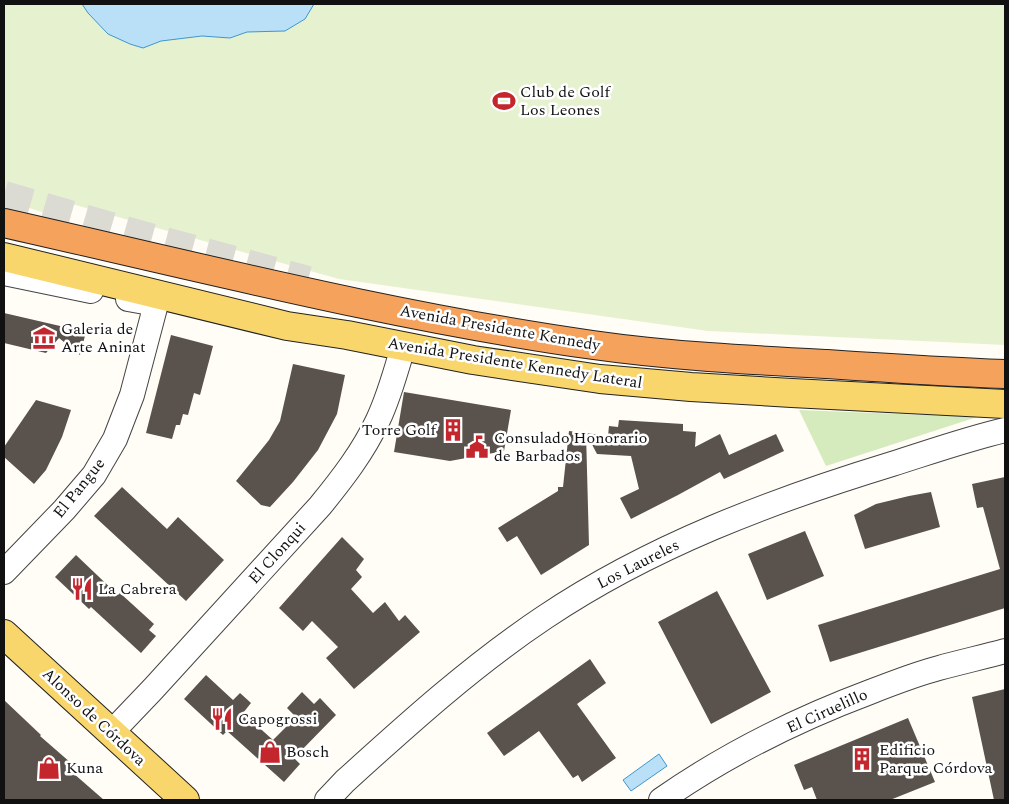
<svg xmlns="http://www.w3.org/2000/svg" width="1009" height="804" viewBox="0 0 1009 804" font-family="Spectral,serif">
  <style>
    .green { fill: #d5ebbd }
    .pitch { fill: #e6f2cf }
    .water { fill: #b9e0f7; stroke: #3f96cf }
    .building { fill: #5a524d }
    .lines { fill: none; stroke-linecap: round; stroke-linejoin: round }
    .highway-tunnel { stroke: #dbdad3; stroke-width: 28; stroke-dasharray: 28 14; stroke-linecap: butt }
    .minor-casing { stroke: #444; stroke-width: 26 }
    .major-casing { stroke: #222; stroke-width: 30 }
    .highway-casing { stroke: #222; stroke-width: 30 }
    .minor { stroke: #fff; stroke-width: 24 }
    .major { stroke: #f9d66b; stroke-width: 28 }
    .highway { stroke: #f5a25d; stroke-width: 28 }
    .labels { text-anchor: middle; dominant-baseline: central; stroke-width: 5; stroke-linejoin: round; paint-order: stroke }
    .poi-label { font-size: 16px; fill: #111; stroke: #fff; text-anchor: start }
    .street-label { font-size: 16px; fill: #111; stroke: #fff }
  </style>
  <rect width="100%" height="100%" fill="#fffdf5"/>
  <path class="green" d="M799,410L977,417L826,466Z"/>
  <path class="pitch" d="M4,4H1005V345L708,331L339,279L54,199L48,214L4,200Z"/>
  <path class="water" d="M82,4H314L305,19L285,31L247,32L230,38L202,36L161,41L143,48L130,44L108,34L88,13Z
    M659,754L667,766L631,791L623,780Z"/>
  <path class="building" d="M4,313L86,332L80,355L59,338L46,353L4,343Z
    M171,335L213,346L200,395L194,393L188,415L183,414L180,425H176L172,439L146,433Z
    M293,364L345,375L337,414L318,450L293,482L270,507L261,505L236,481L269,440L280,421Z
    M404,392L511,410L504,451L450,461L394,452Z
    M36,400L71,410L62,437L46,470L34,484L4,457V447Z
    M619,420L683,424V431L696,432L695,447L720,434L729,455L776,434L784,451L724,479L720,472L678,495L631,519L620,498L639,489L631,456L597,454L586,433L608,436L609,426L618,427Z
    M569,431L586,433L589,545L541,575L517,536L507,542L498,528L558,491V487H563Z
    M1005,477V608L830,662L818,625L1000,569L983,507L977,508L972,484Z
    M122,487L167,529L178,517L224,560L186,601L94,516Z
    M931,492L940,527L865,549L854,515L876,504L909,496Z
    M805,531L824,576L767,600L748,554Z
    M342,537L364,559L356,570L362,577L351,589L373,613L385,602L399,621L405,615L420,632L354,689L326,658L338,647L312,621L303,631L279,608Z
    M76,555L118,595L120,593L154,624L149,630L156,636L141,653L91,607L89,609L55,577Z
    M717,591L771,692L711,724L658,622Z
    M590,659L606,683L577,704L616,758L582,782L578,775L573,778L539,731L504,756L487,733Z
    M206,675L233,700L240,693L251,703L243,713L273,740L296,717L287,708L302,692L314,704L320,698L336,715L294,758L300,764L284,782L227,731L223,735L184,699Z
    M1005,689V800H994L972,697Z
    M4,700L41,735L40,736L71,763L68,766L75,771L73,773L104,800H4Z
    M908,718L935,782L890,800H817L812,787L804,790L794,765Z"/>
  <g class="lines">
    <path class="highway-tunnel" d="M4,195L132,232L308,280"/>
    <defs>
      <path id="minor" d="M4,273L91,291
        M4,572L64,510L94,475L115,439L132,395L156,304L128,299
        M111,733L153,689L320,506C342,479 363,452 378,420C389,397 396,371 403,347
        M327,800L345,781C409,723 473,665 545,617C651,546 771,501 892,464C930,452 967,439 1005,430
        M661,800C724,756 798,719 870,692C893,683 916,674 939,668C961,662 983,657 1005,651"/>
      <path id="major" d="M4,257L287,326L347,335L473,360L600,379L691,387L792,393L1005,404
        M4,634L185,800"/>
      <path id="highway" d="M4,223C199,267 394,317 593,345C670,356 749,360 827,364C886,368 946,372 1005,374"/>
    </defs>
    <use href="#minor" class="minor-casing"/>
    <use href="#major" class="major-casing"/>
    <use href="#highway" class="highway-casing"/>
    <use href="#minor" class="minor"/>
    <use href="#major" class="major"/>
    <use href="#highway" class="highway"/>
  </g>
  <defs>
    <symbol id="stadium-bare" viewBox="-9 -9 18 18"><path d="M0-5a6.5 5 0 1 0 0 10a6.5 5 0 1 0 0-10ZM-3.5-1.8h7v3.6h-7Z" fill="#c4262e" stroke="#fff" stroke-width="2.5" paint-order="stroke"/></symbol>
    <symbol id="museum-bare" viewBox="-9 -9 18 18"><path d="M0-6L6-3V-2H-6V-3ZM-5-1h2V3h-2ZM-1-1h2V3h-2ZM3-1h2V3H3ZM-6 4H6V6H-6Z" fill="#c4262e" stroke="#fff" stroke-width="2.5" paint-order="stroke"/></symbol>
    <symbol id="building-bare" viewBox="-9 -9 18 18"><path d="M-4-6H4V6H1V3H-1V6H-4ZM-2.5-4.3h1.7v1.8h-1.7ZM.8-4.3h1.7v1.8H.8ZM-2.5-1h1.7V.8h-1.7ZM.8-1h1.7V.8H.8Z" fill="#c4262e" stroke="#fff" stroke-width="2.5" paint-order="stroke"/></symbol>
    <symbol id="civic-bare" viewBox="-9 -9 18 18"><path d="M-.6-6.5H3V-4.5H.6V-3L4-1V1h2V6H-6V1h2V-1L-.6-3ZM-1.2 2.5V6h2.4V2.5Z" fill="#c4262e" stroke="#fff" stroke-width="2.5" paint-order="stroke"/></symbol>
    <symbol id="restaurant-bare" viewBox="-9 -9 18 18"><path d="M-5-6h1v4h1v-4h1v4h1v-4h1v5L-1.5 .5V6h-2V.5L-5-1ZM5-6V6H3V1.5H1.5Q1.5-4 5-6Z" fill="#c4262e" stroke="#fff" stroke-width="2.5" paint-order="stroke"/></symbol>
    <symbol id="shop-bare" viewBox="-9 -9 18 18"><path d="M-5-2.5h2.3a2.7 3.5 0 0 1 5.4 0H5L5.5 6h-11ZM-1.5-2.5h3a1.5 2.3 0 0 0-3 0Z" fill="#c4262e" stroke="#fff" stroke-width="2.5" paint-order="stroke"/></symbol>
  </defs>
  <g fill-rule="evenodd">
    <use href="#stadium-bare" x="488" y="85" width="32" height="32"/>
    <use href="#museum-bare" x="28" y="322" width="32" height="32"/>
    <use href="#building-bare" x="437" y="414" width="32" height="32"/>
    <use href="#civic-bare" x="461" y="431" width="32" height="32"/>
    <use href="#restaurant-bare" x="66" y="573" width="32" height="32"/>
    <use href="#restaurant-bare" x="206" y="703" width="32" height="32"/>
    <use href="#shop-bare" x="254" y="736" width="32" height="32"/>
    <use href="#building-bare" x="846" y="743" width="32" height="32"/>
    <use href="#shop-bare" x="33" y="752" width="32" height="32"/>
  </g>
  <g class="labels">
    <g class="poi-label">
      <text x="520" y="92">Club de Golf<tspan x="520" dy="18">Los Leones</tspan></text>
      <text x="61" y="329">Galeria de<tspan x="61" dy="18">Arte Aninat</tspan></text>
      <text x="436" y="430" text-anchor="end">Torre Golf</text>
      <text x="494" y="438">Consulado Honorario<tspan x="494" dy="18">de Barbados</tspan></text>
      <text x="98" y="589">La Cabrera</text>
      <text x="238" y="719">Capogrossi</text>
      <text x="879" y="750">Edificio<tspan x="879" dy="18">Parque Córdova</tspan></text>
      <text x="286" y="752">Bosch</text>
      <text x="66" y="768">Kuna</text>
    </g>
    <g class="street-label">
      <text transform="translate(500 328) rotate(10)">Avenida Presidente Kennedy</text>
      <text transform="translate(515 363) rotate(9)">Avenida Presidente Kennedy Lateral</text>
      <text transform="translate(79 488) rotate(-51)">El Pangue</text>
      <text transform="translate(277 553) rotate(-48)">El Clonqui</text>
      <text transform="translate(638 564) rotate(-27)">Los Laureles</text>
      <text transform="translate(827 711) rotate(-24)">El Ciruelillo</text>
      <text transform="translate(94 717) rotate(43)">Alonso de Córdova</text>
    </g>
  </g>
  <rect width="1009" height="804" fill="none" stroke="#111111" stroke-width="10"/>
</svg>
